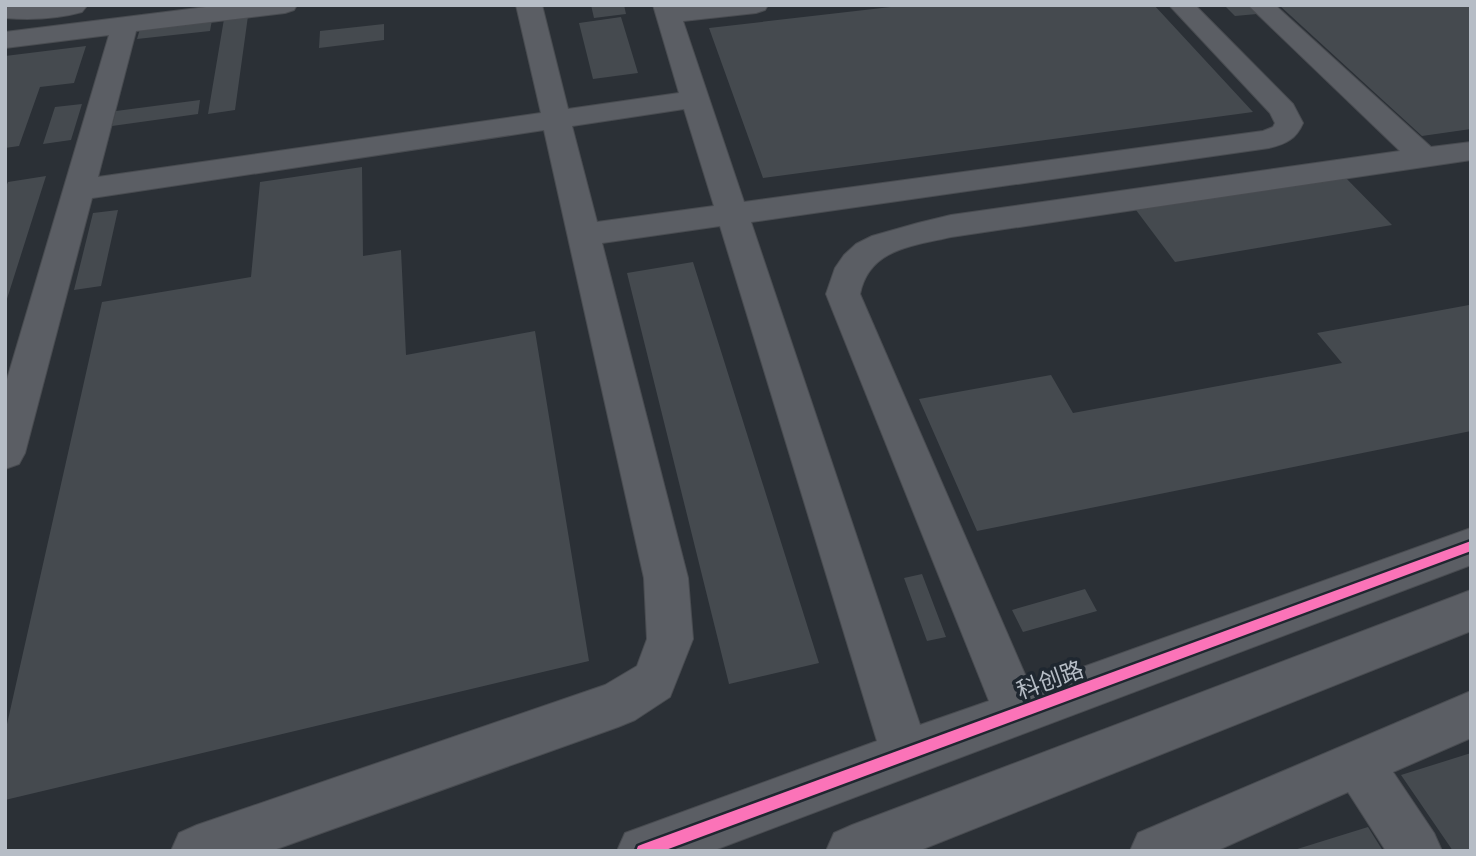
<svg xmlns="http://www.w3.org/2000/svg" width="1476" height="856" viewBox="0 0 1476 856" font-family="'Asap Condensed','Noto Sans SC',sans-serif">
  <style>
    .building { fill: #454a4f }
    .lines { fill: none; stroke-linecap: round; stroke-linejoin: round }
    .minor-casing { stroke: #494c51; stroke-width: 2 }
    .minor { fill: #5b5e64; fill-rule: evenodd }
    .cycleway-casing { stroke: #1f2730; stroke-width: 5 }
    .cycleway { fill: #fb73b8; fill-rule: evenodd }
    .labels { text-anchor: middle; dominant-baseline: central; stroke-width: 7; stroke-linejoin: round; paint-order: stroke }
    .near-street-label { font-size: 23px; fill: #b6bdc6; stroke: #1f2730 }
  </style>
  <rect width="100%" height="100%" fill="#2b3036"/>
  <path class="building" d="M591,5H624L626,14L594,18Z
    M908,5H1154L1253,112L763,178L709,28Z
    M1224,5H1248L1257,14L1235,16Z
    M1279,5H1471V129L1422,136Z
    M248,16L235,110L208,114L224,19Z
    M621,17L638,73L593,79L579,23Z
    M212,20L210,31L137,39L140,29Z
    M384,24V40L319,48L320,31Z
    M86,46L74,83L40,87L19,146L5,148V56Z
    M200,100L198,114L112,126L116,111Z
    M82,104L71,140L43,144L55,107Z
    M362,167L363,256L401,250L406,355L535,331L589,661L5,800V733L102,302L251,277L260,182Z
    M1341,173L1392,225L1175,262L1133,206Z
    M46,176L6,302L5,301V189L8,182Z
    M118,210L101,286L74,290L93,213Z
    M693,262L819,663L729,684L627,273Z
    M1469,305L1471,431L977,531L919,399L1051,375L1073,413L1342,363L1317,333Z
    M922,574L946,637L927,641L904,578Z
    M1085,589L1097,611L1023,632L1012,610Z
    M1471,753V851H1453L1401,775Z
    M1368,827L1383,851H1294V850Z"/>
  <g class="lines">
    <defs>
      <path id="minor" d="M5,5H84L86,7L82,12C57,19 31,20 5,18Z
        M222,5H297L294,10L285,13L136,31L98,177L541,113L516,5H542L568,109L679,93L653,5H768L765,10L756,13L683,21L744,202L1263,131L1273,127L1275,123L1270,113L1169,5H1195L1293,104L1303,123C1296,139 1286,144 1269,148L751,222L920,725L989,701L826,294L835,268L844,255L856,244L872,236L918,223L951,215L1400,151L1248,5H1275L1431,147L1471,142V160L951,237C912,246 869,249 860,294L1030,686L1471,528V565L712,851H617L625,833L877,741L720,226L602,243L688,578L693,639L670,697L635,720L618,727L271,851H171L179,833L197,825L605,685L637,666L647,639L644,578L544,130L92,198L25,453L19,464L5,469V386L109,35L5,48V32ZM684,109L714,206L597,222L572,126Z
        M1471,590V631L918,851H826L834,833L852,825Z
        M1471,691V738L1393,772L1434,833L1442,851H1386L1348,792L1216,851H1130L1138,833Z"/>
    </defs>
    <use href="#minor" class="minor-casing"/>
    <use href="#minor" class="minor"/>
    <defs>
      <path id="cycleway" d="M1471,541V551L663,851H636L638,846L643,844Z"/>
    </defs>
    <use href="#cycleway" class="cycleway-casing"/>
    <use href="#cycleway" class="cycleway"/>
  </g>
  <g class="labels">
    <g class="near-street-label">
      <text transform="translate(1050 680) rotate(-20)">科创路</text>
    </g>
  </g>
  <rect width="1476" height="856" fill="none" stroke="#b6bdc6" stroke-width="14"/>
</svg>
